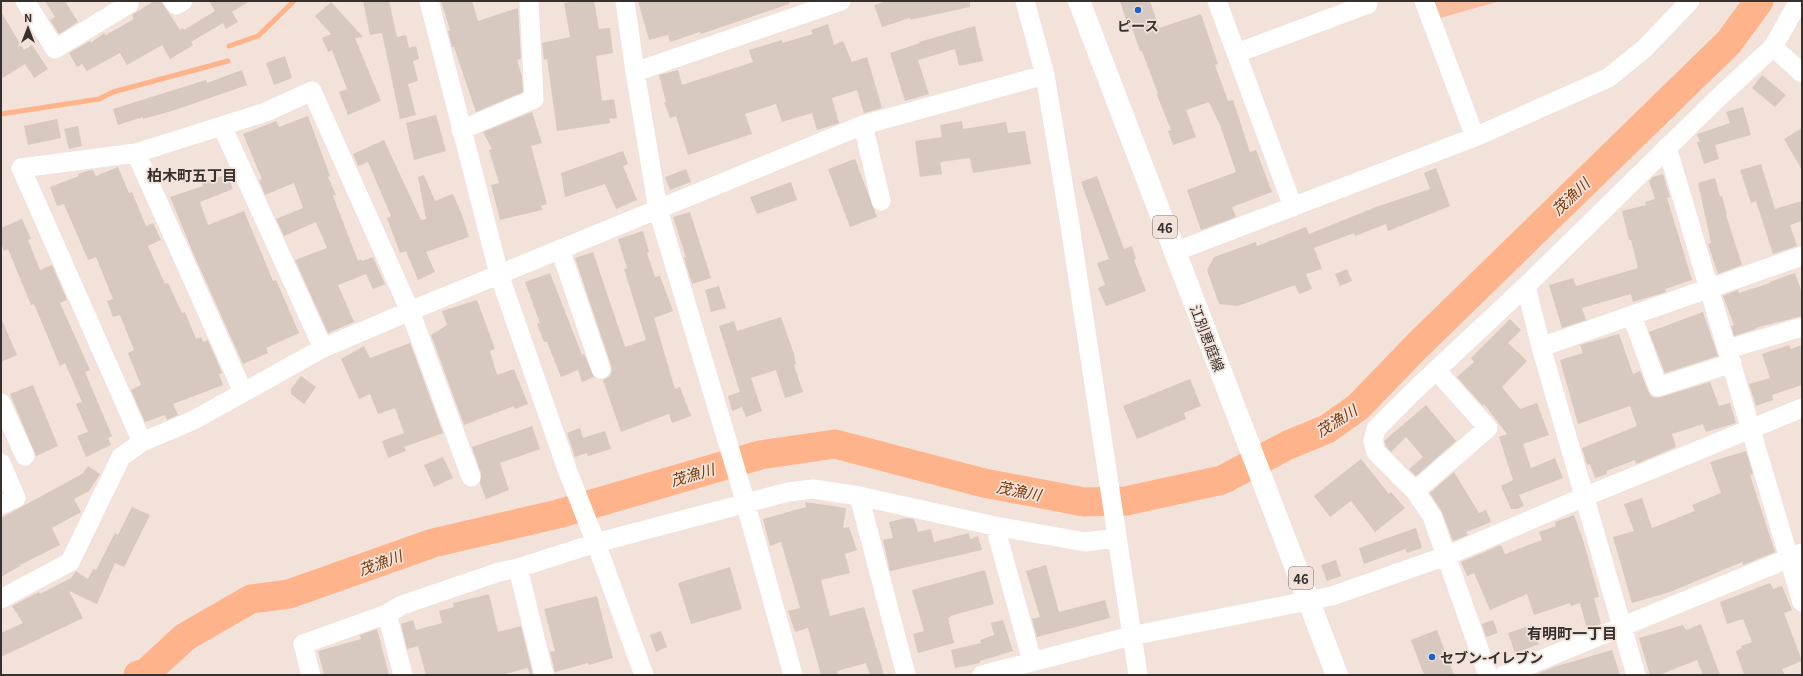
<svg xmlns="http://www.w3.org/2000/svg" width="1803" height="676" viewBox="0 0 1803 676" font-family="Georgia,'Noto Sans JP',serif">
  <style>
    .green { fill: #f7bfa0 }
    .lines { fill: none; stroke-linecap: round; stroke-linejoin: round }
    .stream { stroke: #feb38a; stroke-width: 5 }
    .river { stroke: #feb38a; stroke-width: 29 }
    .building { fill: #d7c8c0 }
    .minor { stroke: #fff; stroke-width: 19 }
    .major { stroke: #fff; stroke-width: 22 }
    .poi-dot { fill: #1b60cc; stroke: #f2e2da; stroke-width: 1.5 }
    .labels { text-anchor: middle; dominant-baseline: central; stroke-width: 3.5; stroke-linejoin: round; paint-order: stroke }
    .shield { fill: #f2e2da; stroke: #6f6662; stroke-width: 1 }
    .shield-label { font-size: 13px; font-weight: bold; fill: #37312e }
    .poi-label { font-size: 14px; font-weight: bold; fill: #37312e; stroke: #f2e2da }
    .street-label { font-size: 14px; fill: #37312e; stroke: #f2e2da }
    .neighbourhood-label { font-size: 15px; font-weight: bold; fill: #37312e; stroke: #f2e2da }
    .water-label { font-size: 15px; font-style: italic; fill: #7a3808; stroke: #f2e2da }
  </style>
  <rect width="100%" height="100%" fill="#f2e2da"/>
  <path class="green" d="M1434,1H1500L1440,18Z"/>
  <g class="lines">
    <path class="stream" d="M229,46L258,36L294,1
      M1,114L99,99L113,92L228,61"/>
    <path class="river" d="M138,675L146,673L185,637L251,599L289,594L433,543L558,514L760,455L835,444L984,483L1084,502L1126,501L1222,480L1288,445L1327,429L1358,407L1417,346L1729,42L1759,1"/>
  </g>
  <path class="building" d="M45,1H65L78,22L59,34L50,20L55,17Z
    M154,1H161L180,30L183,28L184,30L215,11L209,1H250L232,12L238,22L226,29L223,23L191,42L193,45L170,59L162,45L127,65L120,53L87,71L82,64L77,67L69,53L90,41L91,43L104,33L106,35L134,19L132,15Z
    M363,1H389L397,37L406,35L409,48L416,46L419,59L413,61L418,81L408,84L416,115L400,119L382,33L370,35Z
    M441,1H472L478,21L518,8L521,59L517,60L522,77L523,92L476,112L454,47H452L448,31L450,30Z
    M577,1H594L599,29L610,28L613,53L596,56L602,101L614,99L617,118L609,119L610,123L557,131L547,59L544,60L542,43L570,37L564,3Z
    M638,1H789V4L701,34L700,32L670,42L668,35L649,40Z
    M886,1H970V7L910,20V18L882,27L874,5Z
    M1120,1H1150L1159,28L1201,14L1218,64L1215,65L1228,101L1233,100L1250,152L1256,150L1272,192L1232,207L1236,217L1201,230L1187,190L1236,172L1220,125L1209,102L1186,110L1196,137L1173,145L1168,131L1171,130L1157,95L1158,94L1142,51H1140L1132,28L1129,29Z
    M331,2L363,37L355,38L381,101L348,115L339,92L347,89L332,50L328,52L322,38L331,34L315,16Z
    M1,12L24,50L32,45L48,69L34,78L25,64L1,79Z
    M828,24L834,45L843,41L852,62L867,57L882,108L864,113L857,90L832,98L839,123L817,130L812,113L782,122L776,104L745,114L752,134L688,155L676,116L670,118L664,102H666L659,75L678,70L682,85L753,62L749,50L782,40V43L813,34L811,30Z
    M975,26L983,61L959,66L955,49L918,60L929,94L905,101L890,53L920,43L919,42Z
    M285,56L292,78L274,85L266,63Z
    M242,70L247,85L175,110L143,119V117L118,125L113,109L206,80L207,83Z
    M1762,75L1786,95L1775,107L1752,88Z
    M1743,107L1751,135L1715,145L1719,159L1704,164L1697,142H1700L1697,134L1730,123L1726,112Z
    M532,112L542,143L531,146L547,204L541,206L542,210L500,220L491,185L499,183L489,150L492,149L483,132Z
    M436,115L446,151L414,160L406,123Z
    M308,116L330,176L328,177L336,195L333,196L358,261L361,259L362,261L373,257L385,284L373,289L366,274L338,285L354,322L328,333L295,260L327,248L316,222L284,236L276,219L303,208L294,183L265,195L259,180L262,179L243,134L276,121L279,127Z
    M57,119L61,138L28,145L24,126Z
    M962,121L963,129L1006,122L1008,133L1025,131L1031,164L973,173L970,158L940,162L942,174L920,177L915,141L942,137L940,125Z
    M78,126L82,146L69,149L64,129Z
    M1802,128V170L1784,139Z
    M384,140L421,220L426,219L418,177L424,175L435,201L453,194L462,215L469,237L426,252L435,272L418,280L406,251L400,253L387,218L391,216L368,162L358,166L353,154Z
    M623,151L628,164L623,166L637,200L616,209L605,184L565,197L561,173Z
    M855,159L877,217L850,227L828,169Z
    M1761,164L1775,209L1802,201V221L1790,225L1797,246L1773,254L1756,201L1751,203L1740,170Z
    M118,167L129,193L132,192L146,226L153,223L161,240L148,246L165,284L168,283L182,313L185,312L196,339L201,337L203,342L208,340L222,373L219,374L223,385L173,404L178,415L167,420L165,415L145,422L131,390L141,385L128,353L134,350L120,315L113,317L107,301L113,299L96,257L88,260L64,204L57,206L50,187L79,176L78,174L87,171L93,170L96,176Z
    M1436,168L1450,206L1388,231L1386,224L1355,236L1354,233L1314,248L1322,269L1306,274L1312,289L1299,294L1295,285L1238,306L1219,304L1207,270L1214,257L1256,242L1257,246L1306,227L1309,234L1376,207L1430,189L1424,173Z
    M686,169L691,182L670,190L665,177Z
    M227,174L233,189L200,202L208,225L244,211L273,281L276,280L299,333L266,348L268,353L243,364L194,255L170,197L203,186L202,183Z
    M1663,174L1670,197L1667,198L1692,280L1665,289L1666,292L1633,302L1631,294L1582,308L1586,320L1562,328L1549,285L1573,278L1576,286L1638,268L1631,240H1629L1622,211L1646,205L1645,202L1655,199L1649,181L1653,177Z
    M1097,176L1124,249L1132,246L1136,259L1134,260L1146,291L1106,306L1098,288L1105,285L1097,263L1109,259L1081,182Z
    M1715,178L1720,197L1722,196L1727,215H1726L1742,265L1718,274L1708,244L1711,243L1698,183Z
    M791,182L797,200L757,214L750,197Z
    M690,212L711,278L692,284L684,258L686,257L673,217Z
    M22,219L31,239L28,240L40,270L52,265L67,300L60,303L90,370L85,372L112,436L108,438L111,445L86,457L77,436L88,432L76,404L82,402L65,363L60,366L34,304L31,305L8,249L4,251L1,243V228Z
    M643,231L649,252L647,253L655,277L660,276L673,311L654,318L675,389L680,387L691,416L672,423L669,414L621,432L603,380L610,376L612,371L611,365L575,258L593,252L625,347L646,340L624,269L627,268L618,239Z
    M1347,269L1352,281L1340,286L1335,274Z
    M550,273L582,355L584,354L594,377L582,382L578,370L561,377L547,342H544L537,324L540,323L525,282Z
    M1795,273L1802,293V316L1755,328L1756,329L1734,336L1731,326L1734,325L1723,296L1738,290L1739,293L1770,283V282Z
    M719,286L726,308L711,312L705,290Z
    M477,300L495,349L490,351L497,375L514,369L528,404L515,409L514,406L464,425L431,335L447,325L442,311Z
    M1703,312L1718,356L1665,373L1649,332Z
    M781,317L794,354L796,364L794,365L803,392L785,398L776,370L751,378L762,411L746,417L742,407L732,411L728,396L740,392L719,326L734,321L737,331Z
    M1,318L17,355L1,362Z
    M1510,319L1521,330L1508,343L1527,361L1502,387L1520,409L1537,403L1549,435L1523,444L1531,468L1555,458L1563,478L1519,495L1524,506L1517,509H1511L1501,486L1513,480L1499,437L1507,434L1484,404L1483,406L1457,377L1474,362L1471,358Z
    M1619,334L1633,374L1640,371L1648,391L1651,396L1656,398L1661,397L1710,382L1719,406L1730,403L1736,423L1706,432L1703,424L1672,434L1676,447L1636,464L1635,460L1606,471L1607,474L1595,478L1590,464L1587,465L1582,448L1637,426L1630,406L1578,424L1560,360L1583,353L1580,345Z
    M410,343L443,433L404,447L406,451L388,458L382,441L404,433L395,408L378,414L370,394L359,399L341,359L364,346L370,358Z
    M1789,345L1791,349L1802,345V385L1772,395L1773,400L1756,406L1749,384L1770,378L1762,354Z
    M301,376L316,387L304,404L291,394V389Z
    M1190,379L1201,406L1184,413L1186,419L1137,439L1123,406Z
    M33,385L58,446L36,456L10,394Z
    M1426,405L1456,441L1416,476L1409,469L1423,457L1406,437L1391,452L1386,446L1384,441Z
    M532,426L540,449L500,463L509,490L486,499L480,483L481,473L472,447Z
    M580,428L583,438L605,431L611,449L588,456L587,453L575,457L567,433Z
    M1746,451L1753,474L1750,475L1775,552L1743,565L1742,562L1670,592L1632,603L1613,537L1634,531L1624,504L1642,498L1652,528L1695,511L1692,505L1721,493L1710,462Z
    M443,457L453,478L434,487L424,465Z
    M1361,459L1389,494L1391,492L1405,508L1375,532L1351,501L1330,517L1314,496Z
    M88,466L100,474L89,491L74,499L81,512L52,528L60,545L20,565V566L1,577V518L82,474Z
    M1454,472L1479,513L1486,510L1491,522L1466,532L1468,535L1453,541L1442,512L1430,493Z
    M805,502L846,508L843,528L849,527L857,550L845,554L850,573L821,580L830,616L864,607L884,675H870L866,663L837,671L838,675H821L808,628L795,632L788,611L800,608L793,583L781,542L770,546L763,519L806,507Z
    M132,507L150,515L124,567L115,563L97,604L69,591L83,618L1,657V633L23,623L12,606L39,592L40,594L71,578L76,571L88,579L93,569L96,570L115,533L118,535Z
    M1574,515L1583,540L1599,597L1594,598L1601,624L1587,629L1580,603L1571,606L1570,603L1534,615L1527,594L1490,610L1474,573L1467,576L1461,562L1501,545L1505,554L1542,540L1539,532L1556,526L1555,522Z
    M906,518L914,519L918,532L931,529L934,542L969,533L970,539L978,536L982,550L890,571L883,540L893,538L889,522Z
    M1416,528L1422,548L1407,553L1405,549L1364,564L1359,548Z
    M1336,560L1341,576L1327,581L1321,565Z
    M1046,565L1059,612L1105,600L1110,618L1037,637L1032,619L1040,617L1026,571Z
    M730,567L742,609L691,624L678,583Z
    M985,570L994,604L950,616L951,617L948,618L954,643L918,653L913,634L924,631L912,590Z
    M1770,583L1773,589L1782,586L1792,610L1784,613L1802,661L1782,669L1785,675H1744L1736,651L1742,648L1741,646L1752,642L1743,619L1727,624L1720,602Z
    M489,594L498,632L521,626L533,675H530L528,668L501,675H426L418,646L407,649L401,624L413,620L416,630L442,623L439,611L454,607L453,603Z
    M597,596L613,658L589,665L588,663L555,672L550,652L555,651L544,609Z
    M1003,620L1013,651L980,661V663L955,668L951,650L981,643L980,640L994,635L991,623Z
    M1493,620L1498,633L1486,637L1482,624Z
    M1701,624L1720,675H1703L1697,660L1659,675H1650L1639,638L1683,625L1686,630Z
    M1531,625L1539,644L1515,653L1508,633Z
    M377,629L389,675H324L318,651L361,639L360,635Z
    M1437,630L1454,675H1424L1411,640Z
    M661,631L667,647L656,652L650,635Z
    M1612,650L1620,675H1537V674L1554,667Z"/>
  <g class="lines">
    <path class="minor" d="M25,1L55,49L129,4L127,1
      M173,1L176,5L183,1
      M429,1L499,274L568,472L596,543L644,675
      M625,1L635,72L658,210L741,487L793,675
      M1025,1L1045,75L1069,219L1138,675
      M1217,1L1293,207
      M1424,1L1475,137
      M1773,47L1802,73
      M1237,53L1368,4
      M635,72L841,1
      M863,125L881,201
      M222,126L323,348
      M461,130L534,99L529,1
      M1667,147L1802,602
      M136,153L243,392
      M560,249L601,369
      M1174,252L1475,137L1608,78L1644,49L1690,1
      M1526,286L1541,347L1636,675
      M1632,316L1658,387L1732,363
      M1541,347L1802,256
      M1728,349L1802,327
      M1,403L25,456
      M142,442L21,168L136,153L266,112L312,91L410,311L471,477
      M1,463L16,498L1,505
      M1415,491L1488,428L1436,370
      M859,496L906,675
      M995,526L1032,661
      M1,599L70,562L121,457L142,442L194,420L323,348L410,311L863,125L1045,75
      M311,675L303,644L387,614
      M403,675L387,614L402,605L499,572L518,568
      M544,675L518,568L596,543L788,492L813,489L859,496L995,526L1085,542L1117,538
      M982,675L1131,636L1332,596L1446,556L1584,497L1802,408
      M1488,675L1432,516L1415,491L1376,452L1373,441L1376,429L1416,389L1526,286L1717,99L1773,47L1799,1
      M1504,675L1802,553"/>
    <path class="major" d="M1079,1L1337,675"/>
  </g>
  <g class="poi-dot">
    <circle cx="1138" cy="10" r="4"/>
    <circle cx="1432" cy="657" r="4"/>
  </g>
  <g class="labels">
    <g class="shield">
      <rect x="1153" y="216" width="24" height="22" rx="3"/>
      <rect x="1289" y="567" width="24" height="22" rx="3"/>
    </g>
    <g class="shield-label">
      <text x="1165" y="227">46</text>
      <text x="1301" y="578">46</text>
    </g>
    <g class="poi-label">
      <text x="1138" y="25">ピース</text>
      <text x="1440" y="657" text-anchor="start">セブン-イレブン</text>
    </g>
    <g class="street-label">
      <text transform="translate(1208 338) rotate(69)">江別恵庭線</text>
    </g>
    <g class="neighbourhood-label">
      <text x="192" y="174">柏木町五丁目</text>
      <text x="1572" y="632">有明町一丁目</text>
    </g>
    <g class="water-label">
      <text transform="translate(1570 196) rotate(-44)">茂漁川</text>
      <text transform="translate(1336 420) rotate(-32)">茂漁川</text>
      <text transform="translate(692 474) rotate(-16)">茂漁川</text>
      <text transform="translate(1019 490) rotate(11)">茂漁川</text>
      <text transform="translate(380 562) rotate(-20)">茂漁川</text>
    </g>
  </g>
  <rect width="1803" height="676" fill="none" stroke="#37312e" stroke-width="4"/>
  <g transform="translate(28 28)" stroke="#f2e2da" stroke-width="3" paint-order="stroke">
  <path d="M0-3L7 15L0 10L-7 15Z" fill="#37312e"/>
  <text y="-6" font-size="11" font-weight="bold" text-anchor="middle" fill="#37312e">N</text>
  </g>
</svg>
